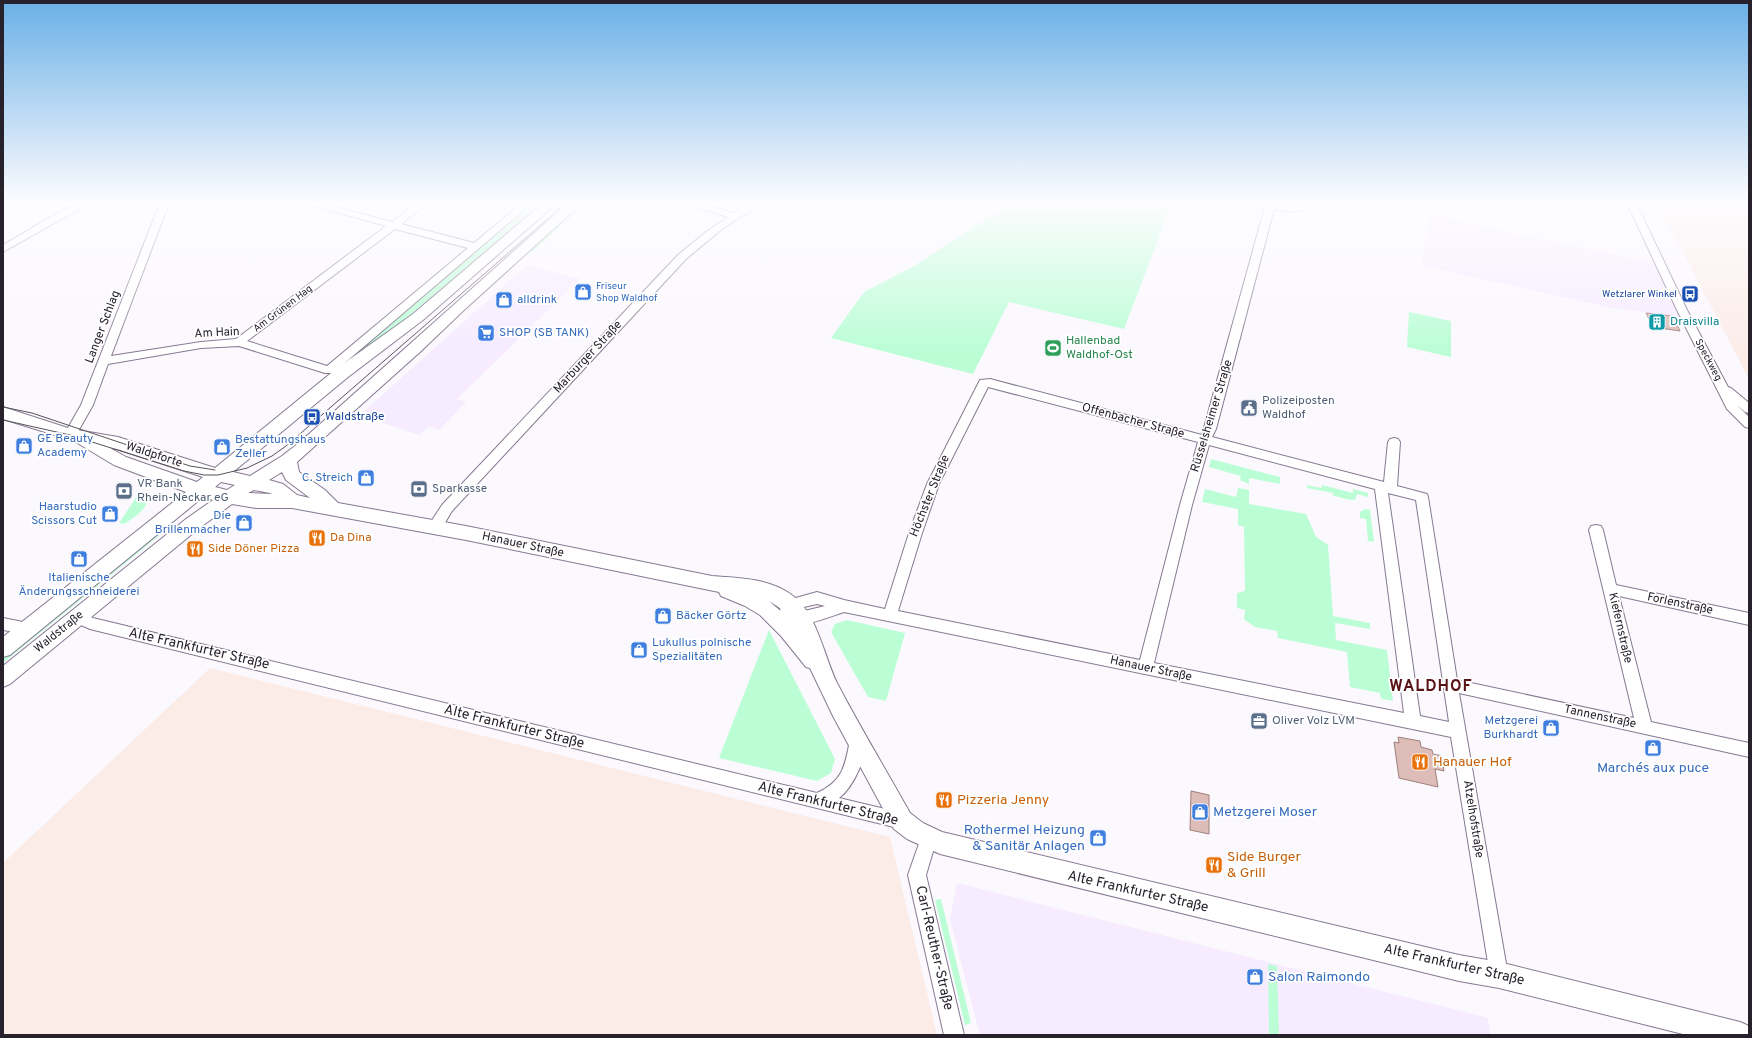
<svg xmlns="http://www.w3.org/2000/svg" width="1752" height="1038" viewBox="0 0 1752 1038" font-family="Overpass,sans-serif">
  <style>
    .built { fill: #f6ebff }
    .industrial { fill: #fbece8 }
    .green { fill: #bbfed6 }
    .building { fill: #debcb7; stroke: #9f807b }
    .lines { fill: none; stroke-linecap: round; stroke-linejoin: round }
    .street-casing { stroke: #867991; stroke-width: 2 }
    .secondary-casing { stroke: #867991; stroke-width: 2 }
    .street { fill: #fff; fill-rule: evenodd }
    .secondary { fill: #fff; fill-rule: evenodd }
    .tram { stroke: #57525b; stroke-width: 1 }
    .labels { text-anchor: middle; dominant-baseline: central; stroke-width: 3.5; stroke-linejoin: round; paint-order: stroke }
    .far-shop-label { font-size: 10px; fill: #366cbe; stroke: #fff; text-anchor: start }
    .far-transit-label { font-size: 10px; fill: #164399; stroke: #fff; text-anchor: end }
    .far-street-label { font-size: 10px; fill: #27212b; stroke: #fff }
    .shop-label { font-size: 12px; fill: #366cbe; stroke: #fff; text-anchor: start }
    .culture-label { font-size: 12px; fill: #0d838f; stroke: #fff; text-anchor: start }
    .street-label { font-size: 12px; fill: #27212b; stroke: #fff }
    .leisure-label { font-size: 12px; fill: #27864d; stroke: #fff; text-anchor: start }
    .service-label { font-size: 12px; fill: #4e5e75; stroke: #fff; text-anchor: start }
    .transit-label { font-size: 12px; fill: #164399; stroke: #fff; text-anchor: start }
    .food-label { font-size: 12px; fill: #c56008; stroke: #fff; text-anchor: start }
    .near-street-label { font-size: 14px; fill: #27212b; stroke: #fff }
    .near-food-label { font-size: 14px; fill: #c56008; stroke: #fff; text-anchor: start }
    .near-shop-label { font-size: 14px; fill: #366cbe; stroke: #fff; text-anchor: start }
    .district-label { font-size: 16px; font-weight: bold; letter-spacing: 1px; fill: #581317; stroke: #fff }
  </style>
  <rect width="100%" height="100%" fill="#fbf8fe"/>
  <path class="built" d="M1429,215L1654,263L1680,317L1613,308L1422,266Z
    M527,265L580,279L457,399L466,402L439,430L429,426L419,435L360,415Z
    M957,883L1488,1018L1490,1035H980L950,919Z"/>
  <path class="industrial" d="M1657,203H1749V379Z
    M210,668L890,837L937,1035H3V863Z"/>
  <path class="green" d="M533,203H542L408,317L335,370Z
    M583,203H587L529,255L534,246Z
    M1016,203H1172L1124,329L1009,302L973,374L831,338L864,292L914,266L997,212Z
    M1409,312L1451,321V357L1407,347Z
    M1211,459L1280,477V484L1249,478V484L1240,480L1241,476L1209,467Z
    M1307,485L1321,488L1322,485L1353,493V489L1368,493V497L1357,494L1355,500C1345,500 1342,497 1333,496V493L1307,488Z
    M1238,488L1249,490V504L1306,514L1316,537L1328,545L1333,616L1370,623V629L1335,623L1336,640L1387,650L1393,701L1381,699L1380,693L1350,687L1347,652L1278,638L1277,631L1255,627L1244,619L1245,610L1237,608V593L1245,591L1244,527L1238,525V509L1202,502L1205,489L1236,497Z
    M143,492C155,506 134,517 124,524L119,523L139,493Z
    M1365,509L1370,510L1374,542L1368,541L1366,519L1360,518V512Z
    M169,523L172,525L3,663V658Z
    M847,620L905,633L886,701L868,697L831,632L835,624Z
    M769,630L835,759L831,773L817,781L719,758Z
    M941,899L971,1023L965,1025L935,900Z
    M1268,964L1277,966L1279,1035H1269Z"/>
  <path class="building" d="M1646,313L1673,316L1680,331L1653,327Z
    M1398,737L1420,741L1421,747L1432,750L1433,754L1442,756L1444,771L1435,769L1438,787L1399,778L1394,742L1399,743Z
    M1191,791L1209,795V834L1190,830Z"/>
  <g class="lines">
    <defs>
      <path id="street" d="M160,203H169L111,356L201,342L236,339L386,226L304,203H321L392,222L416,203H427L401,224L474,243L522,203H532L333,373H325L239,346L201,348L108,364L93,405L76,435L74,438L70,439L66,438L64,435L81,405ZM395,229L468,248L327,366L247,341Z
        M684,203H701L734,213L750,203H762L722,229L686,259L452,511C446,520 441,535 429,532L427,528L442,505L678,255L706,232L728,217Z
        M1266,203L1290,206L1314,203C1304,215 1287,212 1274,209L1216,429L1212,437L1384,482L1388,442L1390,439L1394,438L1398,439L1400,442L1397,486L1427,494L1428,497L1457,680L1634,718L1589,530L1591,526L1596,525L1601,526L1603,530L1616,585L1749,613V625L1619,596L1651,722L1749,743V757L1459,693L1508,975L1505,981L1499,984L1493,981L1490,975L1451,737L844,612C831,616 798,630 788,623L786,626L781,628L776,626L774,622L785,601L817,592L844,600L885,609L909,533L927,484L980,380L990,379L1202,435ZM988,387L1198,442L1180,505L1140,660L898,611L922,533L939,484ZM1209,445L1375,489L1404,713L1154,663L1192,505ZM1388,493L1416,500L1449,722L1420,716ZM817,604L825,606L792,614L795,609Z
        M1627,203H1636L1687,310L1728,387L1731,388L1749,403V413L1745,412L1737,405L1749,417V428L1745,427L1727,409L1677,310Z
        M76,205L81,208L3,252V245L61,211Z
        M77,611L93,618L817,793C843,781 845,766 850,740L852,735L858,733L864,735C871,751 853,788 839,798L902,813L908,815L910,821L908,827L902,829L90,629L72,621L70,617L72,613Z
        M3,618L33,624L35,628L33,632L28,634L3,630Z
        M929,830L935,832L937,838L926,875L964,1035H944L908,875L923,832Z"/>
      <path id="secondary" d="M543,203H557L423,320L348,377L233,472L250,476L282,456L300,442L568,203H582L464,310L420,352L297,462L299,472L325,490L338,503L466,526L712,576C738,578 766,578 789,593C817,611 823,654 837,683C860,727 886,770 910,813L923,823L942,832L1459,955L1499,962L1740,1022L1749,1026V1035H1687L1499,988L1459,981L940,854L907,839L894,829L833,716L810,668L806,667L781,636L760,615L745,606L721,596L719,592L466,540L292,508H256L232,504L198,529L10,684L3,687V666L186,519L213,500L203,497L10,655L3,657V637L186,492L114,465L74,441L3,419V407L71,429L118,437L215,468L336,369L413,314ZM110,448L117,449L203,477L197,482L126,457ZM282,472L286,480L310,498L297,495L283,484L269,480ZM221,482L235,485L227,490L215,487ZM254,490L270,493L272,494L248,493ZM769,601C778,606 785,612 791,620Z"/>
    </defs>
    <use href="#street" class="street-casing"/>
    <use href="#secondary" class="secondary-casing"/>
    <use href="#street" class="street"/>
    <use href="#secondary" class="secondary"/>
    <path class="tram" d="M3,407L32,413L190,466L215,470
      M3,420L70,435L184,471L204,475H218L247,468L272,456L286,446L566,203"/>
  </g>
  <linearGradient id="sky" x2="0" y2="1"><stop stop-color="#6ab0e6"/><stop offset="0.58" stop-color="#fdfcff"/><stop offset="1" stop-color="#fdfcff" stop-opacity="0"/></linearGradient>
  <rect width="1752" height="349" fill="url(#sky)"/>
  <defs>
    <symbol id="shop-square" viewBox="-11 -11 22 22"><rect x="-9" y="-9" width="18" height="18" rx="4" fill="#3f7fe0" stroke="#fff"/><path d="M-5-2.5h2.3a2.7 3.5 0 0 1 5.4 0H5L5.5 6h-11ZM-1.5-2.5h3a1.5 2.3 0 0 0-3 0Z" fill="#fff"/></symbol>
    <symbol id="bus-square" viewBox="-11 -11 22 22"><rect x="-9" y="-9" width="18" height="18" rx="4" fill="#1a4fb4" stroke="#fff"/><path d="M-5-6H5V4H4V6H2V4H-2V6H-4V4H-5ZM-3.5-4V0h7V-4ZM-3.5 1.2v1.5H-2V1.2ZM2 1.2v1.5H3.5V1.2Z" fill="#fff"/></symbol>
    <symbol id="building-square" viewBox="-11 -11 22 22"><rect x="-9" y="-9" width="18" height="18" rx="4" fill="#0f9aa8" stroke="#fff"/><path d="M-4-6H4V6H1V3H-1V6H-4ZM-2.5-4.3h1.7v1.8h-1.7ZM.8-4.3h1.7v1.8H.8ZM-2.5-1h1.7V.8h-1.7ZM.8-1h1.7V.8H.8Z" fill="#fff"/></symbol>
    <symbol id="supermarket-square" viewBox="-11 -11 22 22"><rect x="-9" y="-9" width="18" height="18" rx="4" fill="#3f7fe0" stroke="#fff"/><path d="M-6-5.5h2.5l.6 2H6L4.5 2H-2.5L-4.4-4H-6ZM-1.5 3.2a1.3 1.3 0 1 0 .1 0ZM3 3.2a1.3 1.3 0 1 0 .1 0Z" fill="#fff"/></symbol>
    <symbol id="stadium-square" viewBox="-11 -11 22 22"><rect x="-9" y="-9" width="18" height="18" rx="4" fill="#2e9e5b" stroke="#fff"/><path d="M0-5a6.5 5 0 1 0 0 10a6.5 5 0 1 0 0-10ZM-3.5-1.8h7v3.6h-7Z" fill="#fff"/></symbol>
    <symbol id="civic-square" viewBox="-11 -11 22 22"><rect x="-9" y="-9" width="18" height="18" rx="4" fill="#5c6f8a" stroke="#fff"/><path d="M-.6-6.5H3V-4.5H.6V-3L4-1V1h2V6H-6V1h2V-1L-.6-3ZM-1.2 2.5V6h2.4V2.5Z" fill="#fff"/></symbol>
    <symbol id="bank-square" viewBox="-11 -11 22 22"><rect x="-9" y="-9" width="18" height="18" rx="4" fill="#5c6f8a" stroke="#fff"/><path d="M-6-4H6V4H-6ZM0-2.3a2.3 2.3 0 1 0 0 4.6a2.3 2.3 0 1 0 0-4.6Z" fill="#fff"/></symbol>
    <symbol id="restaurant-square" viewBox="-11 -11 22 22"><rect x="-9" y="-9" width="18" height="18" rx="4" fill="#e8710a" stroke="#fff"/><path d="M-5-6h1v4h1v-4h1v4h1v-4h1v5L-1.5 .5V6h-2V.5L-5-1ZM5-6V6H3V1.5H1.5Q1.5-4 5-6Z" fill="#fff"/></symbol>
    <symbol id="office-square" viewBox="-11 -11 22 22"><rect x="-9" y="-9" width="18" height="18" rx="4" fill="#5c6f8a" stroke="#fff"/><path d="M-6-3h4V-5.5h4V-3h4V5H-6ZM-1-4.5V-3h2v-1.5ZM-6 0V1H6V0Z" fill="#fff"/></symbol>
  </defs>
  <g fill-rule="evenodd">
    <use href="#shop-square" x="573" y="282" width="20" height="20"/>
    <use href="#bus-square" x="1680" y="284" width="20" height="20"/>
    <use href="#shop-square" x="494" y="290" width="20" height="20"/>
    <use href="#building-square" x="1647" y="312" width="20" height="20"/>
    <use href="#supermarket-square" x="476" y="323" width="20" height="20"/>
    <use href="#stadium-square" x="1043" y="338" width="20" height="20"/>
    <use href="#civic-square" x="1239" y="398" width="20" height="20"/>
    <use href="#bus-square" x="302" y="407" width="20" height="20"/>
    <use href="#shop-square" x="14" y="436" width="20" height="20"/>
    <use href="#shop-square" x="212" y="437" width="20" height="20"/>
    <use href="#shop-square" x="356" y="468" width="20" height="20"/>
    <use href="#bank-square" x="409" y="479" width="20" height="20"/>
    <use href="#bank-square" x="114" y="481" width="20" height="20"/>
    <use href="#shop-square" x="100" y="504" width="20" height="20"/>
    <use href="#shop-square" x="234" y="513" width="20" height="20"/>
    <use href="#restaurant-square" x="307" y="528" width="20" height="20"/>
    <use href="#restaurant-square" x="185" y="539" width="20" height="20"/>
    <use href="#shop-square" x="69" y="549" width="20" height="20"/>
    <use href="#shop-square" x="653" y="606" width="20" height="20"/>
    <use href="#shop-square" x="629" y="640" width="20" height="20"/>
    <use href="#office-square" x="1249" y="711" width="20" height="20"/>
    <use href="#shop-square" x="1541" y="718" width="20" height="20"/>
    <use href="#shop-square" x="1643" y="738" width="20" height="20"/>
    <use href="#restaurant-square" x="1410" y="752" width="20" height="20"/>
    <use href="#restaurant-square" x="934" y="790" width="20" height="20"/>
    <use href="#shop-square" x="1190" y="802" width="20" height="20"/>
    <use href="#shop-square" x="1088" y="828" width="20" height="20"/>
    <use href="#restaurant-square" x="1204" y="855" width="20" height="20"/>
    <use href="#shop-square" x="1245" y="967" width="20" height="20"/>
  </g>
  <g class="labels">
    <g class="far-shop-label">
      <text x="596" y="286">Friseur<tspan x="596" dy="12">Shop Waldhof</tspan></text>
    </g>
    <g class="far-transit-label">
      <text x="1677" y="294">Wetzlarer Winkel</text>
    </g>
    <g class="far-street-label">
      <text transform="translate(283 309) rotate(-37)">Am Grünen Hag</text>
      <text transform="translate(1708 360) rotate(62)">Speckweg</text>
    </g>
    <g class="shop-label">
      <text x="517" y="300">alldrink</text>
      <text x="499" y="333">SHOP (SB TANK)</text>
      <text x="37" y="439">GE Beauty<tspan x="37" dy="14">Academy</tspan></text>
      <text x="235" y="440">Bestattungshaus<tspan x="235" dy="14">Zeller</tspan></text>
      <text x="353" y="478" text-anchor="end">C. Streich</text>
      <text x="97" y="507" text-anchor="end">Haarstudio<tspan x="97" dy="14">Scissors Cut</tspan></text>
      <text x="231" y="516" text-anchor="end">Die<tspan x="231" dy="14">Brillenmacher</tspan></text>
      <text x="79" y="578" text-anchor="middle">Italienische<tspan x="79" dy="14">Änderungsschneiderei</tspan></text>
      <text x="676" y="616">Bäcker Görtz</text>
      <text x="652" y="643">Lukullus polnische<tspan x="652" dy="14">Spezialitäten</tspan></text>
      <text x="1538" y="721" text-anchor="end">Metzgerei<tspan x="1538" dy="14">Burkhardt</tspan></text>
    </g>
    <g class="culture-label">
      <text x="1670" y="322">Draisvilla</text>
    </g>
    <g class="street-label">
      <text transform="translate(103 327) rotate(-69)">Langer Schlag</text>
      <text transform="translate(217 333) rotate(-3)">Am Hain</text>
      <text transform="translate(588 357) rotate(-47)">Marburger Straße</text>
      <text transform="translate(1212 416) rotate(-73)">Rüsselsheimer Straße</text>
      <text transform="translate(1133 421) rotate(15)">Offenbacher Straße</text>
      <text transform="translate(154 455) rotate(18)">Waldpforte</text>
      <text transform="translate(930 496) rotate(-68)">Höchster Straße</text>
      <text transform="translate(523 545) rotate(12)">Hanauer Straße</text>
      <text transform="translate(1680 604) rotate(12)">Forlenstraße</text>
      <text transform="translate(1620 628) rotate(77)">Kiefernstraße</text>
      <text transform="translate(59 632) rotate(-39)">Waldstraße</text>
      <text transform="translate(1151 669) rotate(12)">Hanauer Straße</text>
      <text transform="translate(1600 717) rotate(12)">Tannenstraße</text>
      <text transform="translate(1473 819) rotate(81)">Atzelhofstraße</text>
    </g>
    <g class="leisure-label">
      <text x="1066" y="341">Hallenbad<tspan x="1066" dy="14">Waldhof-Ost</tspan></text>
    </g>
    <g class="service-label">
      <text x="1262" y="401">Polizeiposten<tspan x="1262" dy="14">Waldhof</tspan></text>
      <text x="137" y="484">VR Bank<tspan x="137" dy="14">Rhein-Neckar eG</tspan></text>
      <text x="432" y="489">Sparkasse</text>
      <text x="1272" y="721">Oliver Volz LVM</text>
    </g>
    <g class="transit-label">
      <text x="325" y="417">Waldstraße</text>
    </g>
    <g class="food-label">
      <text x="330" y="538">Da Dina</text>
      <text x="208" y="549">Side Döner Pizza</text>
    </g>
    <g class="near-street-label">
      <text transform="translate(199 649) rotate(13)">Alte Frankfurter Straße</text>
      <text transform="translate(514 727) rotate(14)">Alte Frankfurter Straße</text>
      <text transform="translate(828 804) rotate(14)">Alte Frankfurter Straße</text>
      <text transform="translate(1138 892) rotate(13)">Alte Frankfurter Straße</text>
      <text transform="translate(934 948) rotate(77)">Carl-Reuther-Straße</text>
      <text transform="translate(1454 965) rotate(13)">Alte Frankfurter Straße</text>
    </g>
    <g class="near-food-label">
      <text x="1433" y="762">Hanauer Hof</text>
      <text x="957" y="800">Pizzeria Jenny</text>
      <text x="1227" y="857">Side Burger<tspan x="1227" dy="16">&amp; Grill</tspan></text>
    </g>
    <g class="near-shop-label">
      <text x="1653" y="768" text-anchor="middle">Marchés aux puce</text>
      <text x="1213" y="812">Metzgerei Moser</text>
      <text x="1085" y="830" text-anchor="end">Rothermel Heizung<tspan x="1085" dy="16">&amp; Sanitär Anlagen</tspan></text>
      <text x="1268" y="977">Salon Raimondo</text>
    </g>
    <g class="district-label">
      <text x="1431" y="687">WALDHOF</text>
    </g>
  </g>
  <rect width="1752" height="1038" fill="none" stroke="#27212b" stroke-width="8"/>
</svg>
